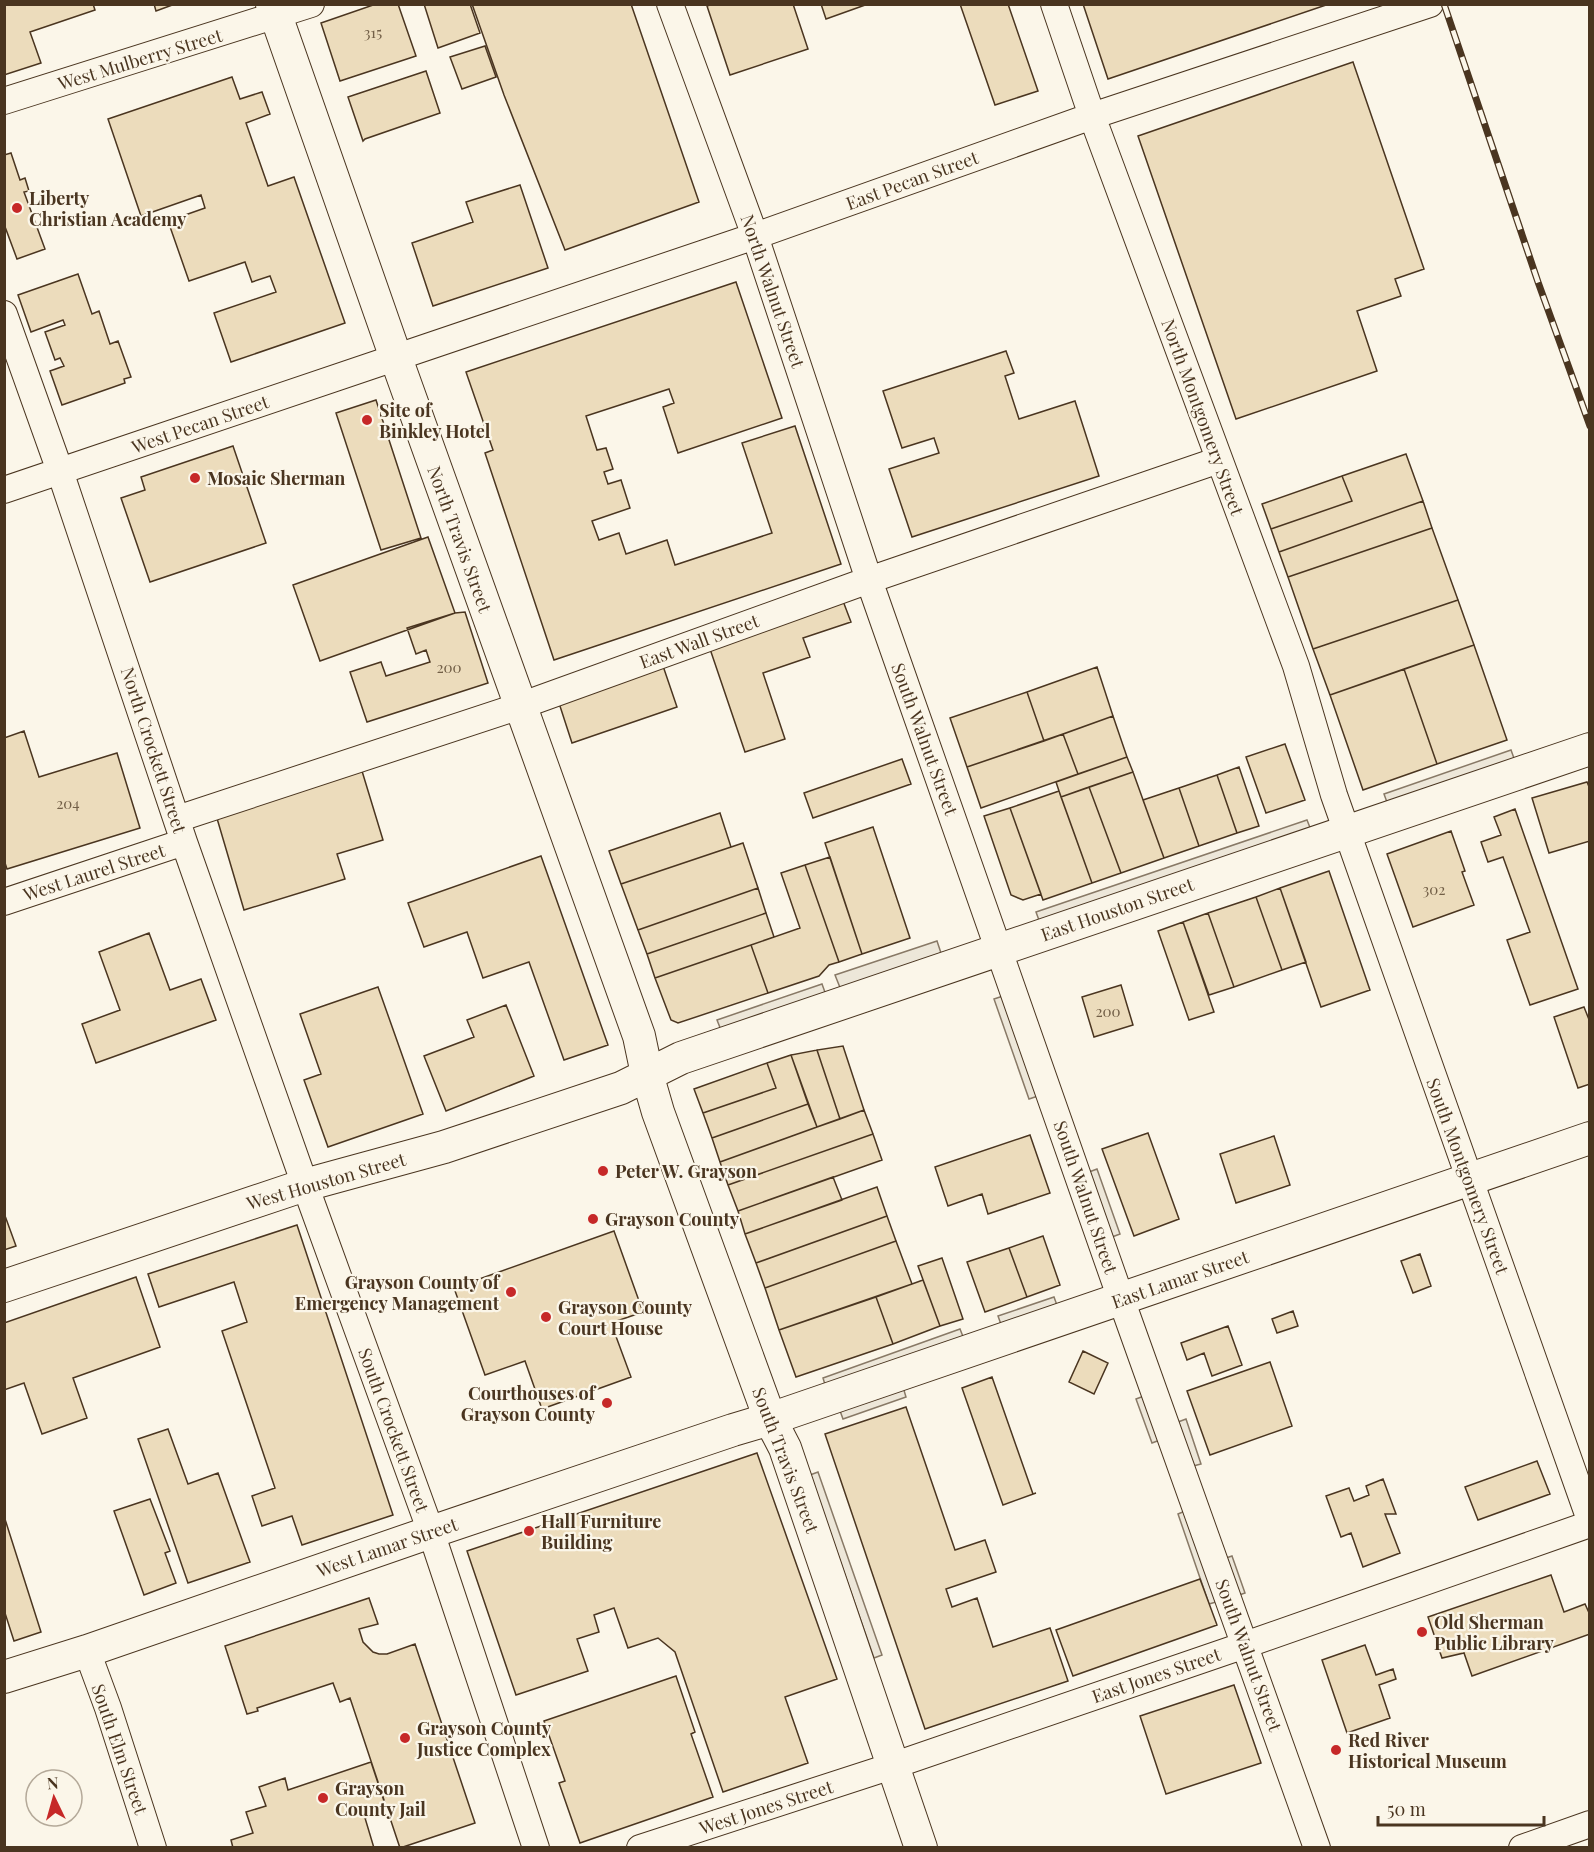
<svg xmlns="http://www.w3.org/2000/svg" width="1594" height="1852" viewBox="0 0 1594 1852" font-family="'Playfair Display',serif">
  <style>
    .parking { fill: #ede7d9; stroke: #887966; stroke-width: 1.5 }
    .building { fill: #ecdcbc; stroke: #4a3520; stroke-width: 1.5 }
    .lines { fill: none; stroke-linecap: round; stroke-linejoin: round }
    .minor-casing { stroke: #4a3520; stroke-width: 28 }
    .major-casing { stroke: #4a3520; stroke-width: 34 }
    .minor { stroke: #fbf6e9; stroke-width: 26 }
    .major { stroke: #fbf6e9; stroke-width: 32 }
    .rail-casing { stroke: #4a3520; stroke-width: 7 }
    .rail { stroke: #fbf6e9; stroke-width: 4.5; stroke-dasharray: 14; stroke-linecap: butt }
    .poi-dot { fill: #c62828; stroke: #fbf6e9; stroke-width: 2 }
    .labels { text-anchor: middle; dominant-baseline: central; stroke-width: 4.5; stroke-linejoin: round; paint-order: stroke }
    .number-label { font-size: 15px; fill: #725f47 }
    .street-label { font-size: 18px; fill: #4a3520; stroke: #fbf6e9 }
    .poi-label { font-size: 18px; font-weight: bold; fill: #4a3520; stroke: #fbf6e9; text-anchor: start }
  </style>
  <rect width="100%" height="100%" fill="#fbf6e9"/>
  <path class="parking" d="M1511,750L1515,761L1388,805L1384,794Z
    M1307,820L1311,830L1040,923L1036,912Z
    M937,941L942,956L841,990L835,975Z
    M822,984L826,995L721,1030L717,1020Z
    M1003,996L1038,1096L1029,1099L994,999Z
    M1097,1169L1120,1234L1112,1237L1089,1172Z
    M1054,1297L1058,1308L1002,1327L998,1316Z
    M960,1329L964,1339L826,1388L823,1378Z
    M903,1387L906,1397L843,1419L839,1408Z
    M1144,1396L1160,1440L1152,1443L1136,1399Z
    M1186,1419L1201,1464L1193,1466L1178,1422Z
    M818,1472L882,1655L874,1658L810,1475Z
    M1185,1511L1216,1602L1209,1604L1178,1514Z
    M1232,1556L1245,1593L1239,1595L1226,1558Z"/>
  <path class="building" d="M4,4H93L95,10L30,32L41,63L4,75Z
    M154,4H175L156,11Z
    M376,4H398L416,56L340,81L321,23Z
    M424,4H470L480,33L438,48Z
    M472,4H631L699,202L565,250L504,95Z
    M713,4H793L808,49L730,75L707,6Z
    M821,4H868L826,19Z
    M960,4H1008L1038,91L995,105Z
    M1083,4H1329L1108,79Z
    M485,46L496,77L462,89L450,57Z
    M1353,62L1424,269L1395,279L1401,296L1357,311L1377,371L1236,419L1138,136Z
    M426,71L440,113L365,139L363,141L348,97Z
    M232,77L240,99L262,92L270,114L246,123L268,186L294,177L345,323L231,362L214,313L276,292L270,276L252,282L245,262L189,281L168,221L205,208L201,195L141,216L108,119Z
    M11,153L20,180L25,178L29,191L24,192L45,249L17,259L4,224V155Z
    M520,185L548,268L433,306L412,243L473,222L466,202Z
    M78,274L92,314L99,311L110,344L118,341L131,377L124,379L125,383L62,405L50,371L64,366L60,358L55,360L45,332L65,325L63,320L31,332L18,295Z
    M736,282L782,418L678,453L663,407L674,403L669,389L586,416L597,450L606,448L613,469L604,472L608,484L621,480L630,508L592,521L599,540L619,533L626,554L667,540L675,565L772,533L742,443L795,426L841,564L554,660L485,453L493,450L466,372Z
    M1006,351L1014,373L1005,376L1019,419L1075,401L1099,476L912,537L889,469L939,453L934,438L902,448L883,391Z
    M376,400L421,538L381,550L336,413Z
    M233,446L266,543L150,582L121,498L145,490L141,477Z
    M1406,454L1423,501L1279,552L1271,529L1352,501L1342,476Z
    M1342,476L1352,501L1271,529L1262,504Z
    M1423,501L1432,528L1288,577L1279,552Z
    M1432,528L1458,600L1313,649L1288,577Z
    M428,537L455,613L320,661L293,585Z
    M1458,600L1474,645L1330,695L1313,649Z
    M843,601L851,622L803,638L810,657L763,673L785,739L745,752L709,646Z
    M465,612L488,683L367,722L350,672L381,662L386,676L430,662L426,650L416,654L407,628L455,613Z
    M1474,645L1507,740L1437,764L1404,669Z
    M662,663L677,707L572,743L558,700Z
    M1097,667L1113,716L1044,741L1027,692Z
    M1404,669L1437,764L1363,790L1330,695Z
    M1027,692L1044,741L967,767L950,718Z
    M1113,716L1127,757L1078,774L1063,734Z
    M24,731L39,777L117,753L140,828L7,869L4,860V738Z
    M1063,734L1078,774L981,808L967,767Z
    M1285,744L1305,800L1266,813L1246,757Z
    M1127,757L1133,772L1061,797L1056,782Z
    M902,759L911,784L813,818L804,793Z
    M1239,767L1259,826L1237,833L1217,775Z
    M362,771L383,840L337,854L345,879L244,910L216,815Z
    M1133,772L1164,858L1121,873L1089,787Z
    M1217,775L1237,833L1199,846L1179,788Z
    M1587,782L1590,789V841L1549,853L1532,798Z
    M1089,787L1121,873L1092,883L1061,797Z
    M1179,788L1199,846L1164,858L1143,800Z
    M1059,791L1092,883L1043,900L1010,808Z
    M1010,808L1041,894L1023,900L1011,895L984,816Z
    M1515,809L1578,989L1530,1005L1507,940L1530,932L1503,857L1488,862L1481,842L1501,835L1494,817Z
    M720,813L731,847L621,884L609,851Z
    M873,827L910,938L862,954L825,843Z
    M1451,831L1465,871L1462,872L1474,905L1413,927L1387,854Z
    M743,843L758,888L638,930L621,884Z
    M541,856L608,1045L564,1060L529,962L483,978L467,932L424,947L408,903Z
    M830,857L862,954L839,962L805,865Z
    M805,865L839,962L829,965L819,976L768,993L751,945L800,928L781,873Z
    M1329,871L1370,990L1321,1007L1280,888Z
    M758,888L766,913L647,954L638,930Z
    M1280,888L1306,962L1282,970L1256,897Z
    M1256,897L1282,970L1234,987L1208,913Z
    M766,913L774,937L655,978L647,954Z
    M1208,913L1234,987L1209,995L1183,922Z
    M1183,922L1214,1012L1189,1020L1158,931Z
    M149,933L170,990L201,979L216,1020L96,1063L82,1024L120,1010L99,952Z
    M751,945L768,993L678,1023L671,1020L655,978Z
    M1121,985L1133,1025L1094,1037L1082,997Z
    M378,987L423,1114L328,1147L304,1080L321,1074L300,1014Z
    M506,1005L534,1076L446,1111L424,1056L474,1037L467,1020Z
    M1584,1007L1590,1022V1084L1578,1088L1554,1017Z
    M843,1046L864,1110L840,1119L817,1050Z
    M817,1050L840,1119L817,1127L791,1055Z
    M791,1055L808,1104L712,1138L703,1113L776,1088L767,1063Z
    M767,1063L776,1088L703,1113L694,1089Z
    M808,1104L817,1127L720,1162L712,1138Z
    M864,1110L873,1134L728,1185L720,1162Z
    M1148,1133L1179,1219L1134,1236L1102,1149Z
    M873,1134L882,1160L738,1211L728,1185Z
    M1030,1135L1050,1193L988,1214L982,1194L948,1206L935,1167Z
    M1274,1136L1290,1185L1236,1203L1220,1154Z
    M833,1177L842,1200L745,1234L738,1211Z
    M877,1187L887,1216L756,1263L745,1234Z
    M4,1213L16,1246L4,1250Z
    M887,1216L896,1241L765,1288L756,1263Z
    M297,1225L393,1515L302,1545L292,1516L262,1526L252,1496L275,1488L222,1331L247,1322L234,1282L159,1307L148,1274Z
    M614,1231L643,1312L611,1323L631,1377L542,1409L525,1361L485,1375L454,1288Z
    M1043,1236L1060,1285L1027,1297L1009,1248Z
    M896,1241L912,1284L779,1330L765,1288Z
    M1009,1248L1027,1297L985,1312L967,1262Z
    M1420,1254L1431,1286L1413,1293L1401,1261Z
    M942,1258L963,1319L940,1326L918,1266Z
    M136,1277L160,1347L73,1378L87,1418L42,1434L24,1383L4,1390V1323Z
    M923,1280L940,1326L893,1344L876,1297Z
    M876,1297L893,1344L796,1377L779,1330Z
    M1293,1311L1298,1326L1277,1333L1272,1319Z
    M1228,1326L1242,1365L1212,1376L1204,1353L1187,1360L1181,1343Z
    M1083,1351L1108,1363L1094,1394L1069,1382Z
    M1270,1362L1292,1426L1210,1455L1187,1391Z
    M992,1377L1033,1494L1036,1493L1003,1505L962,1388Z
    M906,1407L955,1550L985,1540L996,1572L946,1589L952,1607L977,1598L993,1647L1050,1628L1068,1681L925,1729L825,1434Z
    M168,1429L188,1484L218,1473L250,1562L188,1583L138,1439Z
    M757,1453L837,1679L785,1697L808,1763L723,1792L675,1652L658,1638L628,1648L614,1608L594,1615L599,1632L577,1639L588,1671L516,1695L467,1551Z
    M1537,1461L1550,1494L1478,1520L1465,1487Z
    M1383,1479L1396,1514H1385L1400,1553L1363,1567L1351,1533L1341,1537L1326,1496L1349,1488L1354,1501L1369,1495L1366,1486Z
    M150,1499L170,1551L165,1553L176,1583L144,1595L114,1511Z
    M4,1516L41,1632L14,1641L4,1610Z
    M1551,1575L1564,1612L1585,1604L1590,1615V1634L1472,1676L1464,1653L1442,1658L1428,1617Z
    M1200,1579L1217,1625L1073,1676L1056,1630Z
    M369,1598L378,1624L359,1629L363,1642L373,1652L379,1654H387L415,1644L475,1823L400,1848L350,1698L340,1702L333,1683L257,1708L258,1711L247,1714L225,1646Z
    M1365,1645L1376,1675L1393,1669L1396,1679L1379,1685L1390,1718L1347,1733L1322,1660Z
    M676,1676L695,1732L691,1734L713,1797L580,1843L559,1783L565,1781L544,1721Z
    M1234,1685L1261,1763L1166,1794L1140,1716Z
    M371,1762L387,1810L365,1818L374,1848H233L231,1840L253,1833L246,1812L266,1806L259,1787L285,1778L288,1790Z"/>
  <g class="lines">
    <defs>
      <path id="minor" d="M670,4L755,236L869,580L1121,1299L1317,1848
        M1054,4L1092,116L1296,666L1334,795L1590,1520
        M4,101L311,4
        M4,314L60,471L184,842L305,1185L431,1532L536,1848
        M4,490L755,236L1092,116L1430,4
        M177,819L520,706L869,580L1219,460
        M4,902L184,842
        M87,1651L108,1708L153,1848
        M640,1848L892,1766L1245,1645L1590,1524
        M1522,1848L1590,1824"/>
      <path id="major" d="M272,4L396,358L639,1036L647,1074L658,1112L770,1419L785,1448L921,1848
        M4,1286L305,1185L444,1147L621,1088L681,1058L1590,749
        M4,1677L87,1651L431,1532L733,1430L770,1419L1590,1138"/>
    </defs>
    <use href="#minor" class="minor-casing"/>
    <use href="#major" class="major-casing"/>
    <use href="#minor" class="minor"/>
    <use href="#major" class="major"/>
    <defs>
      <path id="rail" d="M1444,4L1538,282L1590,426"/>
    </defs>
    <use href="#rail" class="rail-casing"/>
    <use href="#rail" class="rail"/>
  </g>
  <g class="poi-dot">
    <circle cx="17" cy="208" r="6"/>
    <circle cx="367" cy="420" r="6"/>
    <circle cx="195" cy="478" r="6"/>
    <circle cx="603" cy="1171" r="6"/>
    <circle cx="593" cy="1219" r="6"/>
    <circle cx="511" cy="1292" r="6"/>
    <circle cx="546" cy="1317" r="6"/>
    <circle cx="607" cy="1403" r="6"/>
    <circle cx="529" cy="1531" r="6"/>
    <circle cx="1422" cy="1632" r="6"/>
    <circle cx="405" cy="1738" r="6"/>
    <circle cx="1336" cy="1750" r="6"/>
    <circle cx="323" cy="1798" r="6"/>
  </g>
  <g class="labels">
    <g class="number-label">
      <text x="373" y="32">315</text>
      <text x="449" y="667">200</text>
      <text x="68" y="803">204</text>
      <text x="1434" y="889">302</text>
      <text x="1108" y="1011">200</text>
    </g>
    <g class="street-label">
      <text transform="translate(140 59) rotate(-17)">West Mulberry Street</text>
      <text transform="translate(912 180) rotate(-20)">East Pecan Street</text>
      <text transform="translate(773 291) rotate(71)">North Walnut Street</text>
      <text transform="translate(1203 417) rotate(70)">North Montgomery Street</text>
      <text transform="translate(200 424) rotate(-19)">West Pecan Street</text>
      <text transform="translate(460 539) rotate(70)">North Travis Street</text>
      <text transform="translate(699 641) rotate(-20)">East Wall Street</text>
      <text transform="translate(925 739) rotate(70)">South Walnut Street</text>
      <text transform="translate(154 750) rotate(72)">North Crockett Street</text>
      <text transform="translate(94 872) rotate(-18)">West Laurel Street</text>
      <text transform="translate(1117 909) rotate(-19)">East Houston Street</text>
      <text transform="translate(1468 1176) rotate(70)">South Montgomery Street</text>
      <text transform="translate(326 1181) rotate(-16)">West Houston Street</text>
      <text transform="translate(1086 1197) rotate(71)">South Walnut Street</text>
      <text transform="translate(1180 1279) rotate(-19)">East Lamar Street</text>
      <text transform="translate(394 1430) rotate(70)">South Crockett Street</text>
      <text transform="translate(786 1460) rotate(69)">South Travis Street</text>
      <text transform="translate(387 1547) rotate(-19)">West Lamar Street</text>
      <text transform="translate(1249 1655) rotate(70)">South Walnut Street</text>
      <text transform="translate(1156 1675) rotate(-19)">East Jones Street</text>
      <text transform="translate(120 1749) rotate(71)">South Elm Street</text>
      <text transform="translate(766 1807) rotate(-18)">West Jones Street</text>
    </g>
    <g class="poi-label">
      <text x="29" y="198">Liberty<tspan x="29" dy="21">Christian Academy</tspan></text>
      <text x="379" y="410">Site of<tspan x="379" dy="21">Binkley Hotel</tspan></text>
      <text x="207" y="478">Mosaic Sherman</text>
      <text x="615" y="1171">Peter W. Grayson</text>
      <text x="605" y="1219">Grayson County</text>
      <text x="499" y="1282" text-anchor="end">Grayson County of<tspan x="499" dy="21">Emergency Management</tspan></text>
      <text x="558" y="1307">Grayson County<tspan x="558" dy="21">Court House</tspan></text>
      <text x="595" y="1393" text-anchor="end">Courthouses of<tspan x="595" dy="21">Grayson County</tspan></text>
      <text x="541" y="1521">Hall Furniture<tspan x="541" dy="21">Building</tspan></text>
      <text x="1434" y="1622">Old Sherman<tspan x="1434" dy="21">Public Library</tspan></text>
      <text x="417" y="1728">Grayson County<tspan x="417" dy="21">Justice Complex</tspan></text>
      <text x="1348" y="1740">Red River<tspan x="1348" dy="21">Historical Museum</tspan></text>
      <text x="335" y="1788">Grayson<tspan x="335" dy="21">County Jail</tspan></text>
    </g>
  </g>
  <rect width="1594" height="1852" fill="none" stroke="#4a3520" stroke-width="12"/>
  <g transform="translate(54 1798) rotate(355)"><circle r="28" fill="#fbf6e9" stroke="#b4a999" stroke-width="1.5"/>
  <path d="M0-4.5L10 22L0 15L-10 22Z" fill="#c62828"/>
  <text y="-9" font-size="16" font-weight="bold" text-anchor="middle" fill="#4a3520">N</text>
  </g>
  <path d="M1378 1816v9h166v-9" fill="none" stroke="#4a3520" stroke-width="3"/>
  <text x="1387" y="1816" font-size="18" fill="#4a3520" stroke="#fbf6e9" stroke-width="4.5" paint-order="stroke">50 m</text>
</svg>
